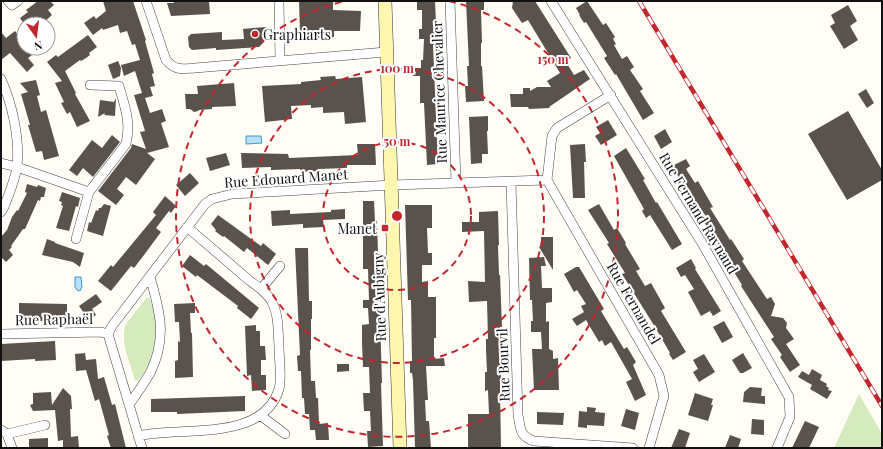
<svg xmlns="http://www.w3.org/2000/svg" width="883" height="449" viewBox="0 0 883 449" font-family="'Playfair Display',serif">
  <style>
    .green { fill: #d5ebbd }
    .water { fill: #b9e0f7; stroke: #3f96cf }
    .building { fill: #5a524d }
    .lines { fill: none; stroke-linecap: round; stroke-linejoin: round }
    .street-casing { stroke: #444; stroke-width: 10 }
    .secondary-casing { stroke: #333; stroke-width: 14 }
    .street { stroke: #fff; stroke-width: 9 }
    .secondary { stroke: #fff6b0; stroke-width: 13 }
    .rail-casing { stroke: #c4262e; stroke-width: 4.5 }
    .rail { stroke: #fff; stroke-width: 3; stroke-dasharray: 9; stroke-linecap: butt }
    .ring { fill: none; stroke: #c4262e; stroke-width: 2; stroke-dasharray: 7 5 }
    .poi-dot { fill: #c4262e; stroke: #fff; stroke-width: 1.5 }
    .labels { text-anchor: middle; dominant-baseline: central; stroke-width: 4; stroke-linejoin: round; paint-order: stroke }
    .poi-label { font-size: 14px; fill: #111; stroke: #fff; text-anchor: start }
    .street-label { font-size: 14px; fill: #111; stroke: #fff }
    .centre { fill: #c4262e; stroke: #fff; stroke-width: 2 }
    .ring-label { font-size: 12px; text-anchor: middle; font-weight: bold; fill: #c4262e; stroke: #fff; stroke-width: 4; stroke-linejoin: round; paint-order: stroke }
  </style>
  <rect width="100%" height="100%" fill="#fffdf5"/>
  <path class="green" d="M147,297C151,299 151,303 153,307C162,331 154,361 138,381L135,380L126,352L124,341V331L126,324Z
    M859,394L882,434V448H834Z"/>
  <path class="water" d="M246,136H261L262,143L246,144Z
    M75,277H81L82,287L80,291L77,290L75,287Z"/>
  <path class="building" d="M38,1H50L54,5L48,10L52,15L42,24H24L20,18L28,12L26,10Z
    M103,1H133L146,40L145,41L154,73L152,74L155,86L150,87L153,96L145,98L150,113L162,109L166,121L161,123L169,147L147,153L155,159L136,185L126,177L117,189L124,195L116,205L98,191L131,148L132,144L146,149L140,132L145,131L134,95L142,93L135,71L124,76L121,65L140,60L135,44L132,45L127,31L120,33L118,25L103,30L102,28L93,35L84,23L94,16L96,19L106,11Z
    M173,1H209L210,14L171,16L167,3H174Z
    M299,1H333V10L361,11L360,31H334V37L307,39L300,32Z
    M417,1H435L437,45H433L438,164L427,165L424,103H420V76H413V68H421V60H423L424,39H419V29H422V10H417Z
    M466,1H484V10H481L482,43H481V66H482L484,101L466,102L465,86H468L467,66H469Z
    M513,1H535L571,58L566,62L574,75L584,70L590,79L549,107L550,108L529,109L528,107H511L510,94H523V88H530V91L537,87H551L547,81L560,73L528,20L522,23L512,8Z
    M587,1L603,25L606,23L615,37L613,39L616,44L614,45L622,59L627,56L634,67L630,70L643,89L640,91L654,113L643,120L616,74L615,75L604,58L607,56L586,22L584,23L579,15H580L576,8Z
    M848,5L857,21L850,26L858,40L844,49L830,26L835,23L831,15Z
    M266,27L267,39L259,47L216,50V48L192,50L189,47L188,37L191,34L222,32V40L244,39L243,29Z
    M15,31L24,42V48H26L32,55L28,58L34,65L27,72L10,53L1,60V32L6,38Z
    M88,35L97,47L89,53L90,55L86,58L81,61L80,60L65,71L76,93L75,94L90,121L77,127L70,112L67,114L61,103L64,102L55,83L62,81L47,62L56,55L58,57Z
    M118,61L121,68L120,76L113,79L108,65Z
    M335,76L336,79L362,77L366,122L345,124L344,112L323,113V107L311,108V105L291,106L292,119L265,122L262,86L301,84V82L321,80L320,77Z
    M36,80L40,95L37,96L41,112L46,110L59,156L44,160L42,151L36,152L28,125H30L21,94L28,92L20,83Z
    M234,83L236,106L212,107V109L199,110L198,111L194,112L190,109H186L185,94H198L197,86Z
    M866,89L874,103L867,108L858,94Z
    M116,98L115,116L104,115L105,113L98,117L100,100L114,102Z
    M848,111L882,170V180L847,200L808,134Z
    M488,116V131H487L488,154H482V163L471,164L469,117Z
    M608,120L617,135L601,145L595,136L600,133L596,127Z
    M665,129L672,142L661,149L654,136Z
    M112,135L120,142L93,177L83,168L77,176L69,170L92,140L102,148Z
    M357,144H375L376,165H347V168L318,169V171L300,172V169L271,170V167L242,168L241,153L288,154L289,158L358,155Z
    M585,144L586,162H584L585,198H573L570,145Z
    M626,148L645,179L643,180L656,203L657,202L682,244L672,250L650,215L646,218L642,211L644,209L614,156Z
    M226,153L230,165L210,171L206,158Z
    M686,159L690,166L686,169L695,183L698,181L713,207L710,208L730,240L731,239L744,259L742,261L767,299L771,297L775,304L771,316L783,318L787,323L786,328L794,339L786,344L800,365L790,372L780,357L782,355L771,339L774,337L741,286L742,285L734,272L703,220L707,218L697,203L696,204L693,198L692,199L672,166Z
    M190,173L199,183L185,196L176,185Z
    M27,184L37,187L38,185L46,188L44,197H41L40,201L38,200L25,229H23L11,246L12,247L9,250L13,255L6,262L2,258L1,259V237L7,230L12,217L17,210L18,211L27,193L25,192Z
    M62,192L80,198L78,207L76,206L69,231L56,228L63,206L61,205L62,202L59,201Z
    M165,196L176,206L171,213L169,211L156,228L161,232L144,255L134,268L131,266L111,291L98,281L111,265L113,267L156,215L153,212Z
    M363,201H374L375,222L377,221L382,383H381L383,446L368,447L367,431H371L370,411H364L363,393H370L369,367H363L362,343V325L369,324L368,308H363V300H369L368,269H363Z
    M104,204L111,206L103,236L87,231L89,222L91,223L96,210L98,211L99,208H101Z
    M599,204L614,230L617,228L626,243L625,244L640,269L636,271L645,286L651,283L665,308L661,311L686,352L673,360L669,354L670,353L655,327L622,274L625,273L607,244L609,243L588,210Z
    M405,205H432V228H427L428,253H432V265H422V282L428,281V297H436V338H434V359L444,358L445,366H426L428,400H425L426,421H429L431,448H415L413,380L412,373H410V361H412L411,300H408Z
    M345,209V219L323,220L324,227L303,228V224L272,226L271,211L290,210V214L331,212V210Z
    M498,211L499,245H498L499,275H500L502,327H500L501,381H500V390L501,448H468V414H489L488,390L485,391V372H487L486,349V339H488L487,301L469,302L468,281L485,282L484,231L462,232V222H479V212Z
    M218,215L261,246L263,243L276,254L268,265L247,248L244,252L224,236L223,237L215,231L216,230L211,224Z
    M541,237H553V270L539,247L541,246Z
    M47,239L55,242V243L84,253L80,267L73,262L42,255Z
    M295,248H308L309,301H312V319H311V350H310L311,381H315L316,398H318L319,424L328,423L329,440H316L315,430H310L309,414H305L304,398H302L301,371H298L297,356L300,355Z
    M190,255L204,266L206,264L259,308L251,319L237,308L238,306L197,275L196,277L182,266Z
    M544,257L546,266H541L542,288H552V302L546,303V322L549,321V349L553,351V359L558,358L559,390H534L532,349H542L541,332H531V321H533L532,300H530L529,258Z
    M691,259L696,268L695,269L721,311L713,316L710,311L701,316L688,292L694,289L685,275L681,277L676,268Z
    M576,267H579L604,309L601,311L624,349L627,347L636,362L633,365L646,395L635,401L626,382L632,379L611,342L605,346L602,340L599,342L586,320L577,326L572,319L584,312L581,306L586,304L577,290L574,292L564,274Z
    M96,294L102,302L92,309L96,315L89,320L79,306Z
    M19,303L67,304V320L19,322Z
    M195,303V313H190L191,333H192L193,377L175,378V361L178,360V341L180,342L179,322H175L174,304Z
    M724,321L733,337L722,343L713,327Z
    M256,325V331H260V346H265L266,360H261V375H266V390L252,391L251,375L247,376L245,326Z
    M55,341L56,360L35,361V359L1,361V344Z
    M85,353L86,360L96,359L98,379L104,377L112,405L115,404L126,448H111L107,436L109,435L99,399L95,401L86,370L76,371L75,354Z
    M743,353L752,368L743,373H740L732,360Z
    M704,354L715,372L699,382L693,372L698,369L693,360Z
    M337,364H349V371L337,372Z
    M812,369L822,375L820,380L827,384L826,386L829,388L828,390L832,391L827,399L810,389L812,385L798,377L802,371L809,375Z
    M750,387L762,388L761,396H765V404L743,402L744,392Z
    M63,388L71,396L72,409H70L71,437L78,436L79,448H63V440L58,441L55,410L33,411L30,405L33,404V393L51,392L52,405Z
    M695,393L713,399L711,405H713L708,421L688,415Z
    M245,396V411L177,414V412H151V399Z
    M587,407L596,408L595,412L605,413L604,426L587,425V428L578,427L579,411L587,412Z
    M626,409L639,413L635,430L621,426Z
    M537,412L564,413L563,425L537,424Z
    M752,419L764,420V435L751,434Z
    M805,421L819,427L809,448H792Z
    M679,429L690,433L685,448H671Z
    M730,435L741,439L738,448H725Z
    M48,438V448H29V439Z"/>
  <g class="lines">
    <defs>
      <path id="street" d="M8,1L12,5L18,1
        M146,1L166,60C176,71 181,69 195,68L386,52
        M279,1L280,60
        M450,1L456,183
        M551,1L702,243L789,397L790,417L777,448
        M1,79C12,103 20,139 17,166C16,176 8,197 4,207L1,212
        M1,163L17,167L89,192L126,144C131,122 125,107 119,86L90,85
        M547,180L659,375L664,396L649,448
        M511,182L518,415C521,429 519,436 534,441L633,448
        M76,239L89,192
        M261,289L280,266
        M1,334L101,332L108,334
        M129,405C136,394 145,383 151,371C167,338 160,311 150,277
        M260,415L285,434
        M1,430L7,434L12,448
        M7,434L45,425
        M138,436C180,426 263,443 279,389C282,380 279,357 279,347C278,333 279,315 272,302C268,293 258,287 250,281L187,227
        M142,448L108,334L112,326L205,204L212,199L232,194L392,185L547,180L552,136L557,128L611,95"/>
      <path id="secondary" d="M385,1L400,448"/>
    </defs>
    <use href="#street" class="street-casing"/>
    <use href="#secondary" class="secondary-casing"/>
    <use href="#street" class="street"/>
    <use href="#secondary" class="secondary"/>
    <defs>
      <path id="rail" d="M639,1L882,406"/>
    </defs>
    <use href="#rail" class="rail-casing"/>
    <use href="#rail" class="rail"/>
  </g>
  <g class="ring">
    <circle cx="397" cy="216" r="74"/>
    <circle cx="397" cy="216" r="147"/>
    <path d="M449 1A221 221 0 1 1 345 1"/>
  </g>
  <g class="poi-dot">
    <circle cx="255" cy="34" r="4"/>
    <rect x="381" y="224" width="8" height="8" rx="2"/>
  </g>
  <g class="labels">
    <g class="poi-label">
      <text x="263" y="34">Graphiarts</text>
      <text x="377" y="228" text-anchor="end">Manet</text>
    </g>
    <g class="street-label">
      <text transform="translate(439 92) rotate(-92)">Rue Maurice Chevalier</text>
      <text transform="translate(286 178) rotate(-4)">Rue Edouard Manet</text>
      <text transform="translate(699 213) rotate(59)">Rue Fernand Raynaud</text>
      <text transform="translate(379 297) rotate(-92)">Rue d'Aubigny</text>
      <text transform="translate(634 303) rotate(60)">Rue Fernandel</text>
      <text transform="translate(54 319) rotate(-1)">Rue Raphaël</text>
      <text transform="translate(503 365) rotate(-92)">Rue Bourvil</text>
    </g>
  </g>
  <circle cx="397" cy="216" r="6" class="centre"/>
  <g class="ring-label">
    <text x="553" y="64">150 m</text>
    <text x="397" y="73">100 m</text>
    <text x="397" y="146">50 m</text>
  </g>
  <rect width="883" height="449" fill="none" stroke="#111111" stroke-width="4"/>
  <g transform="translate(36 36) rotate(166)"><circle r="19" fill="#ffffff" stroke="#a0a0a0"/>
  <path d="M0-3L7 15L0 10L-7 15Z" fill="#c4262e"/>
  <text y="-6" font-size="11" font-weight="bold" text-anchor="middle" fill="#111111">N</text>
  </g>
</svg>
